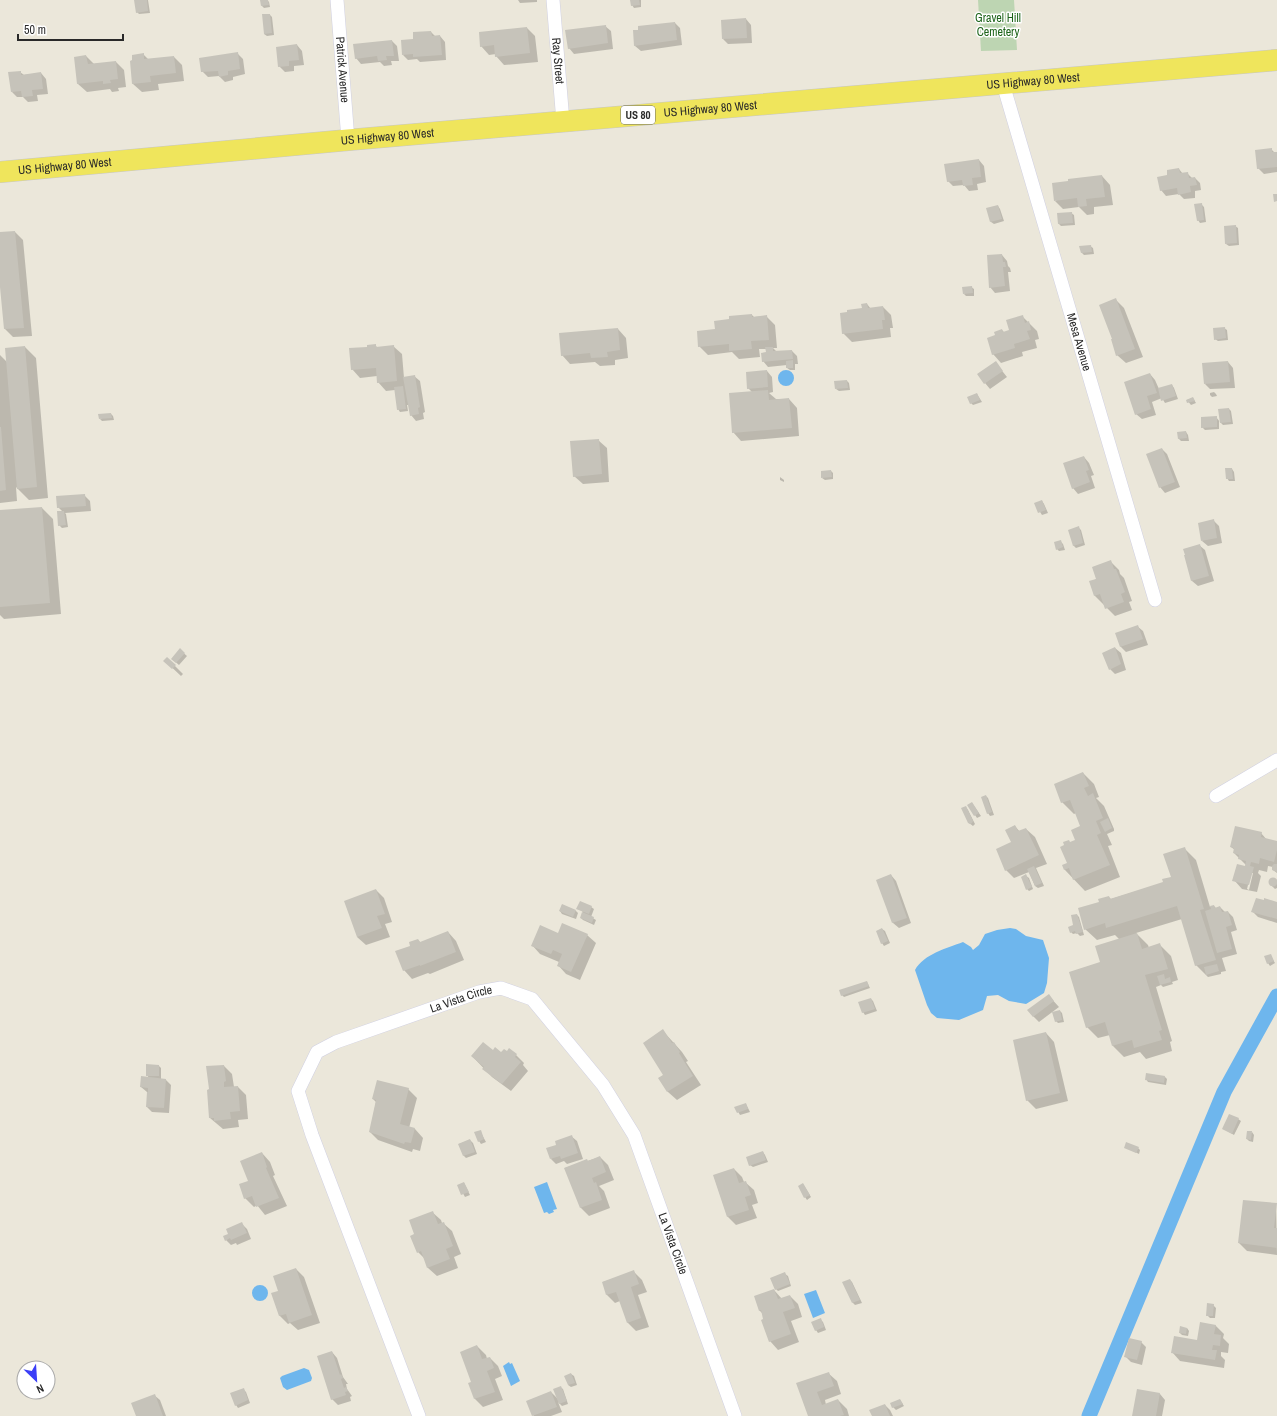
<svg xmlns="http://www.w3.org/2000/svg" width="1277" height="1416" viewBox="0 0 1277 1416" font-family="'Archivo Narrow',sans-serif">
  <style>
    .cemetery { fill: #bdd5b2 }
    .water { fill: #6eb6ed }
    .shadow { fill: #0003; fill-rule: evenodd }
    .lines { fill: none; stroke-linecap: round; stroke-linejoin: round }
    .canal { stroke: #6eb6ed; stroke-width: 15 }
    .building { fill: #c6c3ba }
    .minor-casing { stroke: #d0d0e2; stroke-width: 14 }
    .primary-casing { stroke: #c7c7c7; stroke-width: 22 }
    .minor { stroke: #fff; stroke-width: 13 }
    .primary { stroke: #efe55c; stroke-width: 21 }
    .labels { text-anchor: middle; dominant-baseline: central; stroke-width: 3; stroke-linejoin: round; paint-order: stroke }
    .shield { fill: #fff; stroke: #696969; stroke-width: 1 }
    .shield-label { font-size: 11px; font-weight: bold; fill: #292929 }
    .park-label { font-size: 12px; fill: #1d641a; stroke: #fff }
    .street-label { font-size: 12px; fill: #292929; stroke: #fff }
  </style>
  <rect width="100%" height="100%" fill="#ebe7da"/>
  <path class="cemetery" d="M978,0H1014L1017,50L981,51Z"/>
  <path class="water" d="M778 378a8 8 0 1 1 16 0a8 8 0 1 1-16 0Z
    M1010,928L1016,929L1026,936L1043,940L1049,958L1047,983L1044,993L1026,1004L1009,1001L998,995L987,996L983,1010L959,1020L937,1018L931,1013L927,1005L915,970C924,954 947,948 963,942L971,947L973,950L979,945L985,934L997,930Z
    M547,1182L557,1209L553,1210L554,1212L549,1214L547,1212L544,1213L534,1187Z
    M252 1293a8 8 0 1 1 16 0a8 8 0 1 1-16 0Z
    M816,1290L825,1313L813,1318L804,1294Z
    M509,1362L510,1364L512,1363L520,1381L511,1386L503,1366Z
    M304,1368L309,1370L312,1378L311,1381L287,1390L283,1387L280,1378L282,1376Z"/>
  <path class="shadow" d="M135,0H148L150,13L139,14L137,12Z
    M267,0L269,2L270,7L264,8L262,6L261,1Z
    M518,0H537V2L520,3Z
    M631,0H641V7L634,8L632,5Z
    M270,15L272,17L274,35L267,36L264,34Z
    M746,19L751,25L752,43L728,44L723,39Z
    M675,23L680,28L682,45L641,51L635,46L639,30Z
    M605,26L611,31L613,49L574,54L569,48Z
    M527,28L535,36L538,62L504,65L496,56V54L489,55L481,46L480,33Z
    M431,32L436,37L440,36L445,42L446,60L420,62L417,59L408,60L403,55L414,40Z
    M392,41L397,46L399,61H391L392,65L384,66L380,62L361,64L356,58Z
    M297,45L302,51L304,65L294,66V71L285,72L279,66Z
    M143,54L149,60L174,57L182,65L184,81L158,84L159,90L142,92L133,84L131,62Z
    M238,54L243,59L245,74L233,77V80L225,82L219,76L208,77L202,71Z
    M86,56L94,64L116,62L124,70L126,87L118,88L119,91L112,92L110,89L87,92L78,84Z
    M20,72L24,75L41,73L46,79L48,94L37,95L38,101L28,102L23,97H17L12,92Z
    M1271,149L1275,153H1277V172L1264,174L1258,168Z
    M979,160L984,166L986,182L977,184L978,190L969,191L964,185L953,186L948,181Z
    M1179,169L1183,174L1187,173L1192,178H1195L1200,183L1201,190L1195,191V198L1184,199L1179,194L1166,196L1161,190L1168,176Z
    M1102,176L1110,185L1113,205L1094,207V214L1087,215L1079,207L1063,209L1055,201Z
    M1201,204L1204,207L1206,222L1200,223L1198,220Z
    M998,206L1000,209L1004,221L994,224L991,222L988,209Z
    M1071,213L1074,215L1075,225L1061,226L1059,224L1058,214Z
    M1235,226L1238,228L1239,245L1229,246L1226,244Z
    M15,232L23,240L32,336L13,337L5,329L0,275V233Z
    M1090,246L1093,248L1094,254L1084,255L1082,253L1081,247Z
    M1002,255L1007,261L1008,266L1010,268L1011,272H1008L1010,291L995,293L990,287Z
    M971,287L974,289V296H966L964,294Z
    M1116,300L1124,308L1143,357L1126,363L1117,355L1113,339Z
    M867,304L871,309L883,307L891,315L893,328H890L891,337L852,342L843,333Z
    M752,315L754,317L766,316L775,325L777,348H773L777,352L792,351L797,356L798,364H795V370H790L787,368V365L768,367L763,361L767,353L766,349H759L760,357L739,359L732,352L708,355L699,346L716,330Z
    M1022,316L1037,331L1039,339L1035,340L1037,348L1022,352L1023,356L1001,363L993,354L996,336L1002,330L1005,333L1011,331Z
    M1224,328L1227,330L1228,340L1218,341L1215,339Z
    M618,329L626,338L628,358L615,360V365L600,366L595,362L570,364L562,355Z
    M375,345L378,348L393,346L402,354L404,378L414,376L420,381L425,412L423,413L424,419L416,421L411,415L409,405H407L408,411L400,412L398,409L395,390L386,391L378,382L377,376L360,378L352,369L368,348Z
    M25,347L36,358L48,498L29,500L16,487L17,501L0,503V355L7,362Z
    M995,362L1007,377L990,389L985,383Z
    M1228,362L1233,368L1235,388L1210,389L1205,384Z
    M767,371L772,377L773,392L769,393L776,399H789L797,408L799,436L741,441L733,432L752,392L748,388Z
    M1150,374L1155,380L1159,389L1172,385L1174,388L1178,399L1165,403L1162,398L1152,402L1156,415L1142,419L1136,414Z
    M847,381L849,383L850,390L839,391L836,389Z
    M1214,392L1216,394L1217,396L1212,397L1210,395V393Z
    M977,394L982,402L973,405L971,403Z
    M1193,398L1196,403L1191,405L1187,400Z
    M1229,409L1231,411L1233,424L1223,425L1219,421V429L1205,430L1202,427L1216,417L1220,422Z
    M111,414L113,416L114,420L102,421L100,419Z
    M1186,432L1188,435L1189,441H1181L1179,439L1178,433Z
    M598,440L607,448L609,482L583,484L574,476Z
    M1162,449L1167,454L1180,487L1165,493L1160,487Z
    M1084,457L1089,463L1094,475L1091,476L1095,488L1078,494L1073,488Z
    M1232,469L1234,472L1235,481H1229L1227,478Z
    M831,471L833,473V479L825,480L822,478Z
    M780,477L784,480V482L780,480Z
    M84,495L90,501L91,511L65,513L66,514L68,527L62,528L59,525L63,512L58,507Z
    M1042,501L1044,504L1048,513L1042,515L1035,504Z
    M42,508L53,519L61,614L4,619L0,615V511Z
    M1213,520L1219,526L1222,543L1208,546L1202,541Z
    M1078,527L1081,530L1085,545L1076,548L1073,545Z
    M1061,542L1063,544L1065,550L1059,551L1057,549Z
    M1199,545L1205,550L1214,581L1198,586L1192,581L1185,556Z
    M1110,561L1119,570L1120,574L1124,578L1132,601L1129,602L1132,610L1115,616L1095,596L1090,582L1097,579Z
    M1137,626L1143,631L1148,645L1126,652L1121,647L1116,634Z
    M1115,648L1121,653L1126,670L1115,674L1110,669Z
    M180,650L187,656L179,665L172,659Z
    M167,658L183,674L181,676L165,661Z
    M1083,773L1094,784L1099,797L1096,798L1104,806L1114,829V831L1107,834L1112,845L1108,846L1120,877L1085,891L1065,870L1064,866L1068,864L1071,843L1076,841L1082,826L1076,813L1074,814L1062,802Z
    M986,796L988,798L994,815L990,816L988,813Z
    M972,803L981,816L977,818L975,815Z
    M966,807L968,810L975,824L973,826L969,823Z
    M1015,826L1020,832L1026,829L1035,837L1047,864L1036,868L1044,886L1038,888L1035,886L1029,872L1014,878L1006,870Z
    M1261,833L1267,840L1277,842V873L1273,870V867L1268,866L1267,872L1259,870L1258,873L1261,876L1257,892L1242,889L1234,880L1248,867L1234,853L1235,850L1231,847ZM1251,873H1253L1249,890L1247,889Z
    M1184,848L1196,860L1210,907L1214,906L1216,908L1220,907L1225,912H1228L1233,917L1237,930L1231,932L1237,954L1222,958L1226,971L1221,972V974L1208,977L1196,965L1182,919L1136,933L1148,945L1149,948L1159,944L1171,956L1178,980L1172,982L1173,984L1163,987L1161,985L1156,987L1172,1041L1170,1042L1172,1051L1146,1059L1140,1052L1124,1057L1113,1046L1110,1035L1098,1038L1087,1027L1101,963L1119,939L1115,935L1097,940L1085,929L1101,902L1109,897L1111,899L1164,883L1172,877Z
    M891,875L896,881L911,923L899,928L893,923L878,881Z
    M1026,876L1029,878L1033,889L1029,891L1027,889Z
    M1271,879H1275L1277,881V888L1275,889L1270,884L1269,881Z
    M376,890L384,898L392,922L385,924L390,937L366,945L357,937Z
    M1277,903V923L1258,917L1253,912Z
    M562,905L576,911L578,913L576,919L562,914L560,911Z
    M591,907L594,909L591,917L596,920L594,925L583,920L581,918L583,912L578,908Z
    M1077,915L1079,917L1084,935L1080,936L1077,933L1073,934L1071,932L1075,926Z
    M882,929L885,931L890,943L884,946L882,943Z
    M448,932L456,941L464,960L430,974L428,973L412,979L404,970L411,946L418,940L421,943Z
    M587,935L596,943L580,980L566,974L558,965L559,962L540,954L532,945Z
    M1270,955L1275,963L1270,966L1268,963Z
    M867,982L870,988L844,997L842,995Z
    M1049,996L1059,1007L1039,1022L1033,1016Z
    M871,999L873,1001L877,1011L865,1015L863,1012Z
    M1060,1011L1062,1013L1064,1022L1058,1023L1056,1021Z
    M663,1031L682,1052L688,1061L686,1062L701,1085L677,1100L668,1092L659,1078L664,1075Z
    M1046,1033L1054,1042L1068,1101L1036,1109L1027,1100Z
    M493,1052L516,1055L524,1063L523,1065L528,1071L511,1091L492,1077L472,1056Z
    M159,1066L161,1068V1079L166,1080L171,1085L169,1113L152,1112L147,1107L149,1093L147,1092L141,1087L149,1078L147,1075Z
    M224,1066L232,1074L234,1087H238L246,1095L248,1119L238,1120L239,1127L223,1129L210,1118V1090Z
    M1165,1077L1167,1079L1166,1085L1148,1082L1146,1079Z
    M408,1089L417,1098L409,1128L415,1129L423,1138L420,1151L413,1149L412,1152L378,1140L370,1132L376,1102L373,1099Z
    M746,1104L750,1112L740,1115L736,1108Z
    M1238,1119L1241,1121L1234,1135L1224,1129Z
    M480,1131L486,1142L481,1144L479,1141Z
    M1252,1132L1254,1135L1253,1142L1249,1141L1247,1139Z
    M571,1136L577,1141L583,1159L567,1164L564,1161L556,1164L551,1159L557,1145Z
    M470,1140L473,1143L477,1154L466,1158L464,1156L459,1144Z
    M1125,1147L1138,1148L1140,1150L1139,1154Z
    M763,1152L765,1155L768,1162L753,1167L750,1165Z
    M262,1153L270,1162L275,1175L273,1176L287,1206L265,1215L257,1205L254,1207L245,1198L249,1182Z
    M600,1157L608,1165L614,1180L599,1186L604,1191L610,1208L589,1216L581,1208L565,1168Z
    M734,1169L742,1177L744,1182H745L754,1190L758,1203L752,1205L757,1218L736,1225L728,1217L714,1176Z
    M464,1183L470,1195L465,1197L459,1186Z
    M803,1184L811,1197L807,1200L805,1197Z
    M1276,1204L1277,1255L1247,1251L1239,1243Z
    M432,1212L441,1220L442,1223H443L452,1231L461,1254L454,1257L458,1268L437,1276L428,1268L425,1259L418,1252L416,1235Z
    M242,1224L247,1229L251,1239L237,1245L236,1243L231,1245L226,1240Z
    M296,1269L304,1277L320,1323L298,1330L290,1323L288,1324L279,1315V1292Z
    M634,1272L642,1280L647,1292L638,1295L649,1327L636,1331L628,1323L620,1301L615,1303L607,1295L603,1282Z
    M785,1274L788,1276L791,1286L778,1291L776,1289Z
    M850,1280L852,1282L862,1303L855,1305L853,1303L844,1283Z
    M774,1290L782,1299L790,1296L798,1304L802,1317L791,1321L799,1342L778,1350L770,1341L765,1319L763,1314L759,1310Z
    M1213,1305L1216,1308L1215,1318H1210L1207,1315Z
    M820,1319L823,1322L826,1330L818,1333L816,1330Z
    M1215,1325L1224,1334L1223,1338L1229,1344L1228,1353L1221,1352V1356L1225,1360L1224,1368L1180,1361L1172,1352L1197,1341Z
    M1187,1328L1189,1331L1188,1336L1182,1335L1180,1333Z
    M1141,1342L1146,1347L1142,1365L1131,1362L1126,1357Z
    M477,1346L486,1355L487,1359L490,1358L498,1366L502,1376L495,1379L503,1400L483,1407L475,1399L470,1384L473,1383Z
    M332,1352L337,1358L343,1377L348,1384H346L347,1389L352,1396L350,1397L351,1401L338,1405L332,1399Z
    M828,1373L837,1381L841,1394L825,1400L826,1405L838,1400L847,1409L849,1416H809L798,1384Z
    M571,1374L574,1376L577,1385L571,1387L568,1385Z
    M560,1387L563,1389L568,1404L562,1406L558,1402L562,1412L551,1416H534L533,1415L551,1392L558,1399Z
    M243,1389L246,1392L250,1403L238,1408L236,1405Z
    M1138,1390L1160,1394L1165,1400L1162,1416H1133Z
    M154,1395L160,1400L166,1416H137Z
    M900,1400L904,1406L896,1410L893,1407Z
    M885,1405L890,1410L893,1416H873Z"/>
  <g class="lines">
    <path class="canal" d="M1089,1416L1224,1092L1277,996"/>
  </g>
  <path class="building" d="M134,0H147L148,11L136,13Z
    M260,0H268L269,5L261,6Z
    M630,0H639L640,5L631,6Z
    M262,14H270L272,33L264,34Z
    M746,18L747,38L722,39L721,20Z
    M675,22L677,40L634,46L633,30H638V26Z
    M606,25L608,43L568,49L565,30Z
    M527,27L530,53L495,57L494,45L480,47L479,32Z
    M431,31L432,36L440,35L442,55L413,57V54L402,55L401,40L413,39V32Z
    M392,40L394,56H386L387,60L378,61L377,56L355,59L353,44Z
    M297,44L299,60L289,61V66L278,67L276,47Z
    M238,52L240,69L228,71V75L219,77L218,71L201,72L199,58Z
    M144,53V59L174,56L176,73L150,76L151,82L132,84L130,61L132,60V55Z
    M86,55L88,64L116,61L118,79L110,80L111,83L103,84V81L77,84L74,57Z
    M21,71V75L41,72L43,89L32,90L33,96L22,97L21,91L11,92L8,72Z
    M1272,148V152H1277V167L1257,169L1255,150Z
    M979,159L981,177L972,178L973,185L963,186L962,180L947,182L944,164Z
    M1179,168L1180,173L1188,172L1189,178L1195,177L1197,185L1190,186L1191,192L1178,195L1177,188L1160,191L1157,177L1167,175V170Z
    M1102,175L1105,197L1086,199L1087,206L1078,207L1077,198L1054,201L1052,183L1068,181V179Z
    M1273,194H1277V201L1274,202Z
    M1202,203L1204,220L1197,221L1194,204Z
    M998,205L1002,219L990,222L986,208Z
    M1072,212L1073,223L1058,224L1057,213Z
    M1236,225L1237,243L1225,244L1224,226Z
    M15,231L24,328L4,329L0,287V232Z
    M1091,245L1092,252L1081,253L1079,246Z
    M1002,254L1003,262H1005L1006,267H1003L1005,286L989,288L987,255Z
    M972,286L973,293L963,294L962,287Z
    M1116,298L1135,349L1116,356L1111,339H1112L1099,305Z
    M867,303L868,308L883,306L885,320H882L883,329L842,334L840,313L847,312V310L862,308L861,304Z
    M752,314V317L767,315L769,340L751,341L752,349L729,351V344L698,347L697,331L715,329L714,321L729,319V316Z
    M1023,315L1025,323L1029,321L1031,330L1027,331L1030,339L1014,344L1015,348L992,355L987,338L995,335L994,332L1002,329L1003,332L1009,330L1006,320Z
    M1225,327L1226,338L1214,340L1213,328Z
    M618,328L620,350L607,352L608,357L591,358L590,353L561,356L559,333Z
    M376,344V347L394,345L397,381L377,383L376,368L351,370L349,348L367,347V345Z
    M25,346L37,487L17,489L5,348Z
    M765,347H773V351L792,350L793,359L762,362L761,353L766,352Z
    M793,360V368H786V361Z
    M996,361L1003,371L984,384L977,374Z
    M1228,361L1230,382L1204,384L1202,363Z
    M767,370L768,387L747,389L746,372Z
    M1150,373L1157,393L1147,396L1151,409L1135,415L1124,382Z
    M415,375L420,407L418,408L419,414L410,416L403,377Z
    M847,380L848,388L835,389L834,381Z
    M1172,384L1176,396L1161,401L1158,388Z
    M403,386L406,409L397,410L394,387Z
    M768,390L769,400L789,398L792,428L732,433L729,393Z
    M977,393L980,400L970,404L967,397Z
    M1193,397L1195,401L1187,403L1186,400Z
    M1229,408L1231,422L1220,423L1218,409Z
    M111,413L112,418L99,419L98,414Z
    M1217,416V427L1201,428V417Z
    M0,427H1L6,490L0,491Z
    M1186,431L1187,438L1178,439L1177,432Z
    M599,439L602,474L573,477L570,441Z
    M1162,448L1175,482L1159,488L1146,454Z
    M1084,456L1089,470L1086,471L1090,482L1072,489L1063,463Z
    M1225,468H1232L1233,479H1226Z
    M831,470L832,477L821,478V471Z
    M85,494L86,506L57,508L56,496Z
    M1042,500L1046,510L1038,513L1034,503Z
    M42,507L50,603L0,607V510Z
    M57,511H64L66,525L58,526Z
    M1214,519L1217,538L1201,541L1198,523Z
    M1079,526L1083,543L1073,546L1068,530Z
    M1061,540L1063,547L1056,550L1054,542Z
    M1200,544L1209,576L1191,581L1184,555H1185L1183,549Z
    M1111,560L1114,569H1116L1125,592L1121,594L1124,602L1105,609L1100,594L1094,596L1089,581L1096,579L1092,567Z
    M1138,625L1143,639L1120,647L1115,633Z
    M1115,647L1121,664L1109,670L1102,653Z
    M180,648L185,653L176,663L171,659Z
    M167,657L176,665L172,669L163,661Z
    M1083,772L1089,786L1084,788L1088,796L1093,793L1103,818L1096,821L1101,833L1097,835L1110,865L1073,880L1069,868L1064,870L1062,865L1067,863L1060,847L1064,845L1063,842L1069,840L1070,842L1075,840L1071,830L1080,826L1070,800L1061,803L1054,784Z
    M986,795L992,812L987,814L981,797Z
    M972,802L979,813L974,816L967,805Z
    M966,806L973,821L972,823L970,824L968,823L961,808Z
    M1108,818L1112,828L1105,832L1100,822Z
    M1015,825L1018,831L1026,828L1039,855L1005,871L996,849L1011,842L1005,830Z
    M1235,826L1262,832L1261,837L1277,841V850L1274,862L1260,858L1259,864L1251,862L1250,866L1254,867L1249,885L1232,881L1237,864L1245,866L1246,861L1238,859L1239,855L1233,853L1234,848L1230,847Z
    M1185,847L1204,909L1200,910L1216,960L1195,966L1177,906L1106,928L1105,923L1084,930L1078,908L1099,902L1098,899L1109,896L1110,899L1163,882L1162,879L1171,877L1163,854Z
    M1274,864H1277V872L1272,870V866Z
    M1034,866L1042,883L1035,886L1027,869Z
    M891,874L907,918L892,923L876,880Z
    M1026,874L1032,887L1026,890L1021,877Z
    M1268.5 882a4.5 4.5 0 1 1 9 0a4.5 4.5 0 1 1-9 0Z
    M376,889L385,914L377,916L382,928L357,937L344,901Z
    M1256,898L1264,900V898L1277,902V919L1251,912Z
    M580,901L592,906L589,914L576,909Z
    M562,904L576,910L573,917L559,911Z
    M1214,905L1215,908L1220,906L1222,912L1228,911L1232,925L1226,927L1232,949L1217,953L1205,911L1211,909L1210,906Z
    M582,912L594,917L592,923L580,918Z
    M1077,914L1083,932L1076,934L1075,931L1070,933L1068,927L1073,925L1071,915Z
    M562,923L588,934L571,972L557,966L562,954L553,950L551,954L531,946L540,925L558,933Z
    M882,928L888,941L881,944L876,931Z
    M448,931L456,952L420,966V965L403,971L395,951L410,946L409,942L418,939L420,942Z
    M1137,933L1142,949L1160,943L1168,969L1145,975L1162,1030L1159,1031L1162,1040L1134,1048L1132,1040L1112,1046L1105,1022L1086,1028L1069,972L1100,962L1095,946Z
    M1271,954L1274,961L1267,964L1264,956Z
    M1217,964L1219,971L1206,975L1204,967Z
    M1164,974L1165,979L1170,977L1171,982L1160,985L1157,976Z
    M867,981L869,986L841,996L839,990Z
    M1049,994L1054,1001L1033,1017L1027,1010Z
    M871,998L875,1009L862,1013L858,1002Z
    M1060,1010L1062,1020L1055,1022L1052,1012Z
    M663,1029L672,1043L674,1042L680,1052L679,1053L693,1076L667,1092L658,1078L663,1075L643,1043Z
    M1046,1032L1060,1093L1026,1101L1013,1040Z
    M483,1042L493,1050L495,1047L501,1052L504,1049L507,1051L509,1048L517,1054L515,1057L521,1062L502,1084L482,1069L484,1067L471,1056Z
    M146,1064L159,1065V1076H146Z
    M224,1065L226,1081L224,1082V1087L238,1086L240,1111L230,1112L231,1119L214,1121V1118H209L207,1090L209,1089L206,1066Z
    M1146,1073L1165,1076L1164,1083L1145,1080Z
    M141,1076L166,1079L164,1108L146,1107L147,1092H155H148V1088L140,1087Z
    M377,1080L409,1088L400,1124L415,1128L411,1143L405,1142L404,1144L369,1132L376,1100L372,1099Z
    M746,1103L748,1109L737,1113L734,1107Z
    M1229,1114L1239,1118L1232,1134L1222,1129Z
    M481,1130L484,1139L478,1142L474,1132Z
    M1247,1131H1252L1251,1140L1246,1139Z
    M572,1135L578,1153L561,1159L560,1156L550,1159L546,1148L556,1145L555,1141Z
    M470,1139L475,1152L463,1156L458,1144Z
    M1126,1142L1139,1147L1136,1153L1124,1148Z
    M763,1151L766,1160L749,1166L746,1157Z
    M262,1152L267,1167L266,1168L279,1198L256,1207L252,1196L244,1199L239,1184L248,1181L240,1161Z
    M600,1156L606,1172L592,1178L594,1183L596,1182L602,1200L580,1208L564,1168L587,1159L588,1161Z
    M734,1168L739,1183L746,1181L751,1195L745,1197L749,1210L727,1217L713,1175Z
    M464,1182L469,1192L461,1195L457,1185Z
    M803,1183L810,1195L804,1198L798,1186Z
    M1243,1200L1277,1203L1274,1228H1277V1248L1238,1243Z
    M433,1211L438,1224L444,1222L453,1246L446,1249L450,1259L427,1268L421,1251L417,1253L410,1236L414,1234L409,1220Z
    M242,1222L247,1233L231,1240L230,1238L225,1241L223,1236L228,1234L226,1229Z
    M296,1268L312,1315L289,1323L286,1314L279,1316L271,1293L278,1291L273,1276Z
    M634,1270L639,1284L631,1287L641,1318L627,1323L616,1292L606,1295L602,1282Z
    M785,1272L790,1284L775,1290L770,1278Z
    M850,1279L860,1300L852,1303L842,1282Z
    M774,1289L778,1299L790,1295L795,1308L783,1312L791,1334L769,1342L761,1320L763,1319L761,1310L759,1311L754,1296Z
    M1207,1303L1214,1304L1213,1316H1206Z
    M821,1318L824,1327L815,1331L811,1322Z
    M1200,1322L1216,1325L1214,1334L1221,1335L1220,1346L1213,1345L1212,1350H1217L1215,1360L1171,1353L1174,1336L1197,1340Z
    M1180,1326L1187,1328L1186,1334L1179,1333Z
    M1129,1338L1142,1341L1137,1360L1124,1357Z
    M477,1345L482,1359L490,1357L494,1368L487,1371L495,1392L474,1399L468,1383L471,1382L460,1352Z
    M332,1351L340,1375L341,1374L343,1378L341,1379L344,1388L346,1387L348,1391L345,1392L346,1395L331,1400L317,1356Z
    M829,1372L834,1386L817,1392L822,1405L838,1399L844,1415L840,1416H808L796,1383Z
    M571,1373L575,1383L568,1385L564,1376Z
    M561,1386L567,1401L559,1404L553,1389Z
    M244,1388L248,1400L235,1406L230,1393Z
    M1137,1389L1160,1393L1156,1416H1132Z
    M551,1391L557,1407L532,1416L526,1401Z
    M155,1394L163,1416H136L131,1403Z
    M900,1399L903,1404L892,1408L890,1403Z
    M885,1404L890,1416H872L869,1410Z"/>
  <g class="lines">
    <defs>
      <g id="minor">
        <path id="s1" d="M337,0L348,140"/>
        <path id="s2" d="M553,0L563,122"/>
        <path id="s3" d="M1003,84L1155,600"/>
        <path d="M1216,796L1277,760"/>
        <path id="s4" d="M419,1416L312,1135L298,1091L317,1052L336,1042L479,992L501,988L532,999L603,1085L634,1135L735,1416"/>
      </g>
      <g id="primary">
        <path id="s5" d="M0,172L348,140L1277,60"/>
      </g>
    </defs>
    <use href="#minor" class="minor-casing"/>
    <use href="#primary" class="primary-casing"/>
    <use href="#minor" class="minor"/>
    <use href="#primary" class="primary"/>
  </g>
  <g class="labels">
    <rect class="shield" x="621" y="106" width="34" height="18" rx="3"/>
    <g class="shield-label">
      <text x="638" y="115">US 80</text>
    </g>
    <g class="park-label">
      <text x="998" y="18">Gravel Hill<tspan x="998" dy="14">Cemetery</tspan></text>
    </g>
    <g class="street-label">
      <text stroke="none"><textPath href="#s2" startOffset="61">Ray Street</textPath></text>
      <text stroke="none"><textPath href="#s1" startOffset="70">Patrick Avenue</textPath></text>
      <text stroke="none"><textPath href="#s5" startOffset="1037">US Highway 80 West</textPath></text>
      <text stroke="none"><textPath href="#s5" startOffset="713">US Highway 80 West</textPath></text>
      <text stroke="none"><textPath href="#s5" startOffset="389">US Highway 80 West</textPath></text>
      <text stroke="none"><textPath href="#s5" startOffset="65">US Highway 80 West</textPath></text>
      <text stroke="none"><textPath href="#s3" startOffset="269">Mesa Avenue</textPath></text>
      <text stroke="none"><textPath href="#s4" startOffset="544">La Vista Circle</textPath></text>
      <text stroke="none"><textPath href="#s4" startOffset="904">La Vista Circle</textPath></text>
    </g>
  </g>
  <g transform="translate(36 1380) rotate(155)"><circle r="19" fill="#ffffff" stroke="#a9a9a9"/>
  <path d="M0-3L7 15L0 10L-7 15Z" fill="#3b3ff7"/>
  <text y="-6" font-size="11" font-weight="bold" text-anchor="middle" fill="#292929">N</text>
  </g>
  <path d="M18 34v6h105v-6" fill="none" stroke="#292929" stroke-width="2"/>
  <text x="24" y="34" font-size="12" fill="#292929" stroke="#ffffff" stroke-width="3" paint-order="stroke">50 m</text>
</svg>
